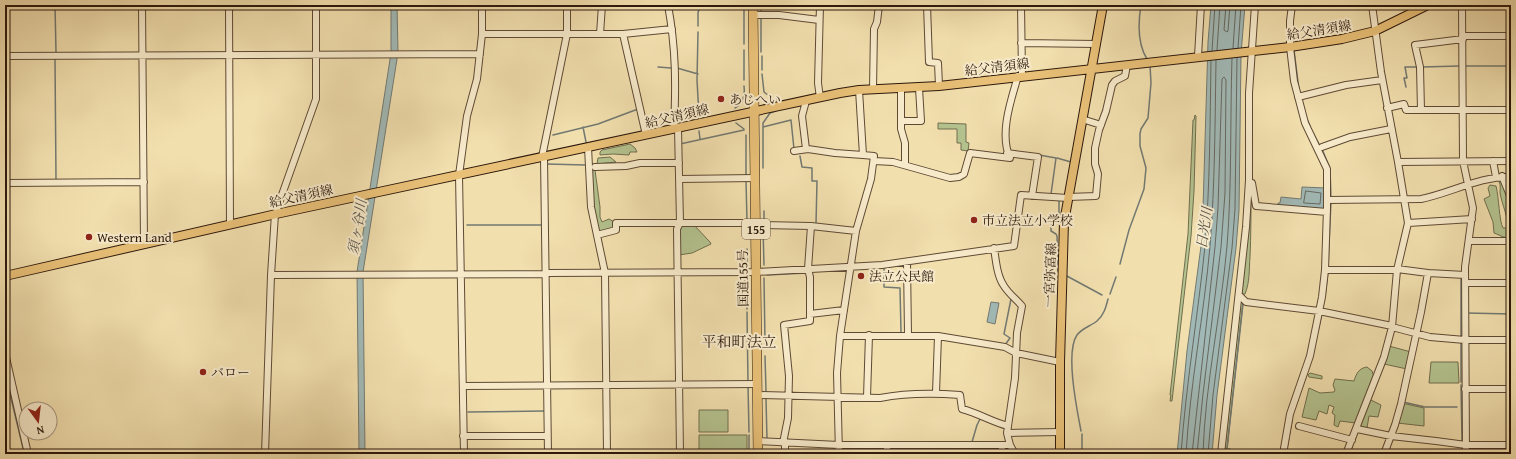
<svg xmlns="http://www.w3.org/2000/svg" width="1516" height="459" viewBox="0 0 1516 459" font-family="'Gentium Book Plus','Noto Serif JP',serif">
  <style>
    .green { fill: #b4c38f; stroke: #706e4e }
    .water { fill: #a1b9b6; stroke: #727972 }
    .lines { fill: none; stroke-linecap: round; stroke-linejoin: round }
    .shore { stroke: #666861; stroke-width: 1 }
    .stream { stroke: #727972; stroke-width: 1.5 }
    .minor-casing { stroke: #5e4a34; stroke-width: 8 }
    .major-casing { stroke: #2c180c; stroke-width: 10 }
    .highway-casing { stroke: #2c180c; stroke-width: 10 }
    .minor { stroke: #f7eaca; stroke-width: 6 }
    .major { stroke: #e9c077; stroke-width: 8 }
    .highway { stroke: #e9c077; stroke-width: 9 }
    .poi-dot { fill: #8f2418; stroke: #f7eaca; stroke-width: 1.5 }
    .labels { text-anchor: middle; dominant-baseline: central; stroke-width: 4; stroke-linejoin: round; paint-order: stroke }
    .shield { fill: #f7eaca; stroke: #695745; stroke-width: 1 }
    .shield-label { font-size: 12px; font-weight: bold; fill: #2c180c }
    .street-label { font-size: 13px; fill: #2c180c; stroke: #f7eaca }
    .poi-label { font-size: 13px; fill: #2c180c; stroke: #f7eaca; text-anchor: start }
    .water-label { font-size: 14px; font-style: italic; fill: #555048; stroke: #f7eaca }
    .quarter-label { font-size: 15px; fill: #2c180c; stroke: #f7eaca }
  </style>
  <rect width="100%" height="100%" fill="#f2dfae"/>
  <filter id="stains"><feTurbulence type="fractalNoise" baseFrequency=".005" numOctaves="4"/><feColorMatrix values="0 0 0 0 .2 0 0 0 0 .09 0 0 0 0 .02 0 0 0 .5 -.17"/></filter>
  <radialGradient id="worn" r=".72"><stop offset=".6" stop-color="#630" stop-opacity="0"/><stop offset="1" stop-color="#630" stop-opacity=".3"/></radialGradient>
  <path class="green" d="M1195,115L1196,116L1194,191L1191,236L1172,401H1170L1171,395H1170L1188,234L1193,120H1194Z
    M938,123L966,124V142L969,143L968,151L961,150V143H957V129H938Z
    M630,144L635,148L637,152H630L629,155L613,154L600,155V152L602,150Z
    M610,157L616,162L597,164L598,158Z
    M595,170L600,207V217L602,222L609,219L614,222V229L599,233C593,213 593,192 592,171Z
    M1501,180L1511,203V238C1503,238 1500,235 1494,233L1493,222L1484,199L1490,196L1488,188L1490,185L1496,186C1499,197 1499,221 1503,228H1507C1509,218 1502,205 1500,193C1500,189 1501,186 1499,181Z
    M1251,191C1251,213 1251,235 1250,257C1249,269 1250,282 1245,294H1243L1241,293Z
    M693,224L710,242L711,244L692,253L679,255V228L682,225Z
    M1240,301L1243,302L1227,449H1231L1230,454H1223Z
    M1389,346L1411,352L1407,369L1384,364Z
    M1431,362H1458L1459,383H1429Z
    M1367,367L1372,371L1374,377L1356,423L1340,421L1338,427L1334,425L1335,415L1332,413L1334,407L1329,405L1327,414L1319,411L1316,420L1302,417L1309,388L1320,393L1334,392L1335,390L1333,385L1335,379L1354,381C1356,374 1359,368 1367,367Z
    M1310,373L1322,376V379L1309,377L1308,375Z
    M1369,399L1381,405L1378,417L1369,416L1367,428L1360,427Z
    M1402,403L1424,408V426L1397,423Z
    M699,410H728V432H699Z
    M699,435H747V454H699Z"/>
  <path class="water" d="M391,5H397L398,53L363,272L365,454H359L357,272L391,53Z
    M1211,5H1245L1241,54L1239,211L1236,248L1217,395L1212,454H1177L1187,351L1201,246L1203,208L1208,42Z
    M1302,187L1326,188L1325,197L1324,198V200H1325V209L1278,205V203H1280L1281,197L1301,199Z
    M991,302L999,303L995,324L987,322Z"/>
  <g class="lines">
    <path class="shore" d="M1226,5L1224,30L1227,32L1228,31L1230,5
      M1233,48L1236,5
      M1238,48L1241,5
      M1217,50L1220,5
      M1212,51L1215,5
      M1306,191L1321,193L1320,204L1304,203Z
      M1181,454C1186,384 1198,315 1205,246C1210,184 1210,122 1211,61
      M1186,454C1190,384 1204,315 1210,246C1215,184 1215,122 1216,60
      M1192,454L1215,247L1218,208L1222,79L1224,77L1226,80L1225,193L1221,247L1203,394L1197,454
      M1203,454C1205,384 1221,315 1227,246C1232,184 1230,121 1232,58
      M1208,454L1213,395L1232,248L1235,209L1237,58"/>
    <path class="stream" d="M55,5L56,52
      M744,5V44
      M761,5V13
      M1141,5C1138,23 1137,43 1147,59
      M1293,18L1294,44
      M698,26V13L700,5
      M698,32L697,80L699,116
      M744,50V80
      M1294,50L1299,90
      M761,52V18
      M55,59L56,180
      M1466,66H1511
      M658,67L671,68
      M1422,67L1459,66
      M677,68L698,74
      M762,70V56
      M762,74L764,92L773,99H777
      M1406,87L1404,78H1407L1405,67H1418
      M735,108C744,104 745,95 744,86
      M1307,119L1310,126
      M736,123L744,129
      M583,127L586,142
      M763,127L791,120L794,149
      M699,131L700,139
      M1313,133L1320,146
      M553,135L598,124L638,109
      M746,135V175
      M680,144L744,130
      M1322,149L1329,166
      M1009,150L1019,152
      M1039,155L1056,158L1051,194
      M800,156L802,167L812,168V181H817L816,224
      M1057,158L1071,162
      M546,164L586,165
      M763,168V123L770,113L776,111
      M1330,169L1331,198
      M746,181L747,221
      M764,221V211
      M467,225H542
      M1051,225V214H1059V200
      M747,227V236
      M763,228L764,265
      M1051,228V231L1056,234L1057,236L1058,271
      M747,249V268
      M1120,264L1129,230L1144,189L1146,168L1140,146V134L1141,129L1148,118L1151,83L1150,65
      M1328,267L1331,201
      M884,269V287L900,288L901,332
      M745,275V281H747V309
      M767,275L806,273
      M1065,275L1102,295
      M764,278L765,343
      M1461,279V337
      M1110,294L1116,277
      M1325,297L1328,271
      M747,312L748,382
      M1467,313L1511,314
      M1318,331L1322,313
      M1461,342V382
      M1005,345L1010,338L1004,334L1011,299
      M765,356L766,391
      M5,382H7L24,452
      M1461,385L1462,441
      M748,386L749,432
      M766,399L767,439
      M1403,402L1425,407H1457
      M468,412L545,411
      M1081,431C1077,410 1065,352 1077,335C1082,328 1091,326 1097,321C1104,315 1106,307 1108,299
      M1082,434V454
      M749,435V454
      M972,442L977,425L981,417
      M1227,449L1243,304
      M1462,449V454
      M1286,454L1292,420"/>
    <defs>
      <path id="minor" d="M142,5L144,244
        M229,5L230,225
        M668,5C676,49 676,85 674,129
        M820,5L818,83L820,98
        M927,5L929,62L938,63L939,86
        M1021,5L1022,76
        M1462,5L1463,161L1473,208L1465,267L1466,454
        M753,15H779L819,20
        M482,34H623L672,29
        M600,34L602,5
        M623,34L646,135
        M1462,36H1511
        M1021,43L1096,44
        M5,56L480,54
        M1198,56L1201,5
        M873,89L874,29L877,22L879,5
        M901,89V129L905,143V165
        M1298,97L1346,85L1382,80
        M806,101L802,116L806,149
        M1387,108L1404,104L1406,110H1511
        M1421,110L1420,67L1415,45L1463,39
        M1082,119L1101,125
        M901,121H921L919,88
        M678,128L680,223L677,229L680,454
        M588,147L591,207L605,273L607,454
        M1322,147L1350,137L1391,129
        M794,151L808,149L835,153L863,155
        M1007,153L1038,157L1032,196
        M542,157L567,34V5
        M544,157L548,454
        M874,161L893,162L950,178L959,177L964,174L970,153L1010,158C999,134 1011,100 1018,76
        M1493,161L1496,177
        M1398,162L1511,161
        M595,167L626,166L640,163H679
        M1502,176L1511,198
        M679,179L755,178
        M5,183L144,182
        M1252,183L1256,206L1327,212
        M1068,197L1096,196L1098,174L1095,164V148L1099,130L1106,111L1112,85L1115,81L1125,76L1127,65
        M1327,200L1421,199C1451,193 1480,176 1511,177
        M276,214L278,206L316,99V5
        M1408,223L1472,219
        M756,225L811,226L856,231
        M597,235L616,230V223H756
        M1469,241H1511
        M994,248C996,261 997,276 1004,286C1009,294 1016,299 1022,306L1017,333L1015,378L1007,433L1010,445L1015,454
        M907,262L908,335
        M1397,269L1428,273L1465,275
        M1325,270H1397
        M546,273L756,272L882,265L1014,246L1021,195L1068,198
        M271,275L546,274
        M1465,283H1511
        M1240,296L1246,302L1319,311L1392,326
        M810,314L844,310
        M1392,327L1430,337L1465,340H1511
        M840,336H938L1005,347L1016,353L1060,362
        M5,353L28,454
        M463,386L757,384
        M1465,389H1511
        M936,393L938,336
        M757,395L880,398C906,393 933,393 960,395L962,409C978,413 992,422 1008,426
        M867,397L869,335
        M1299,426L1352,440
        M1357,429L1391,436L1436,441L1466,445H1511
        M1007,433L1060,432
        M463,436H547
        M758,441L839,445H1010
        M783,443L788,418L789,376L784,325L810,321V277L808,269L811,226
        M785,443V454
        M1002,445V454
        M265,454L271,275L275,214
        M464,454L459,175L467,116L477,79L482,34V5
        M839,454L837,373L840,336L856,231L871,179L874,156L863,155L859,90
        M887,454V446
        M1221,454L1246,227L1249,180V93L1255,5
        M1283,454L1290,414L1310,356L1322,297L1325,270L1327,208V169L1305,123L1294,81L1290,47V21L1292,5
        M1346,454L1384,357L1392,327L1397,270L1408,223L1398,162L1381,72L1372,5
        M1384,454L1395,425L1401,404L1421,312L1428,273"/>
      <path id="major" d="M5,276L276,214L840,93L859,90L939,86L1290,47L1342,39L1375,31L1428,5
        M1060,454V362L1064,222L1103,5"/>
      <path id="highway" d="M753,5L758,454"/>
    </defs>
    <use href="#minor" class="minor-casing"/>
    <use href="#major" class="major-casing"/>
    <use href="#highway" class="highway-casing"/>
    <use href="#minor" class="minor"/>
    <use href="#major" class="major"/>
    <use href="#highway" class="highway"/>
  </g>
  <g class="poi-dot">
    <circle cx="721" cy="99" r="4"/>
    <circle cx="974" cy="220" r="4"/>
    <circle cx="89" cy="237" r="4"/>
    <circle cx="861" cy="276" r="4"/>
    <circle cx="203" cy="372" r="4"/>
  </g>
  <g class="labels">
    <rect class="shield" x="742" y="219" width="28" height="20" rx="3"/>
    <g class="shield-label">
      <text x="756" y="229">155</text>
    </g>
    <g class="street-label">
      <text transform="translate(1319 30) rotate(-9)">給父清須線</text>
      <text transform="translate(997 67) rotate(-7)">給父清須線</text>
      <text transform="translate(677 116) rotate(-13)">給父清須線</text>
      <text transform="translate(301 196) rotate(-12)">給父清須線</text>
      <text transform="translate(1050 275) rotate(-88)">一宮弥富線</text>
      <text transform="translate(743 278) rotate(-91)">国道155号</text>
    </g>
    <g class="poi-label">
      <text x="729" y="99">あじへい</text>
      <text x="982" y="220">市立法立小学校</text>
      <text x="97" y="237">Western Land</text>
      <text x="869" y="276">法立公民館</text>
      <text x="211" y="372">バロー</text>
    </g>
    <g class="water-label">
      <text transform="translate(357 227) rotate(-81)">須ヶ谷川</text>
      <text transform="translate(1204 228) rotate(-82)">日光川</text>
    </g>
    <g class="quarter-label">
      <text x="739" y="341">平和町法立</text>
    </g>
  </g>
  <rect width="1516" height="459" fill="none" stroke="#f2dfae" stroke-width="20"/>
  <rect x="6" y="6" width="1504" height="447" fill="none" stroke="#2c180c" stroke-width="2"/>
  <rect x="10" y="10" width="1496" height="439" fill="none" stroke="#2c180c"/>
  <g transform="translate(38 421) rotate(165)"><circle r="19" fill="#f7eaca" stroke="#a6967e"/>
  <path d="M0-3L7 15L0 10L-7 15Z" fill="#8f2418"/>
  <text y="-6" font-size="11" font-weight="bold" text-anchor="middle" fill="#2c180c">N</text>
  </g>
  <rect width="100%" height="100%" filter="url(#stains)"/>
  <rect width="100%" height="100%" fill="url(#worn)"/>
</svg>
